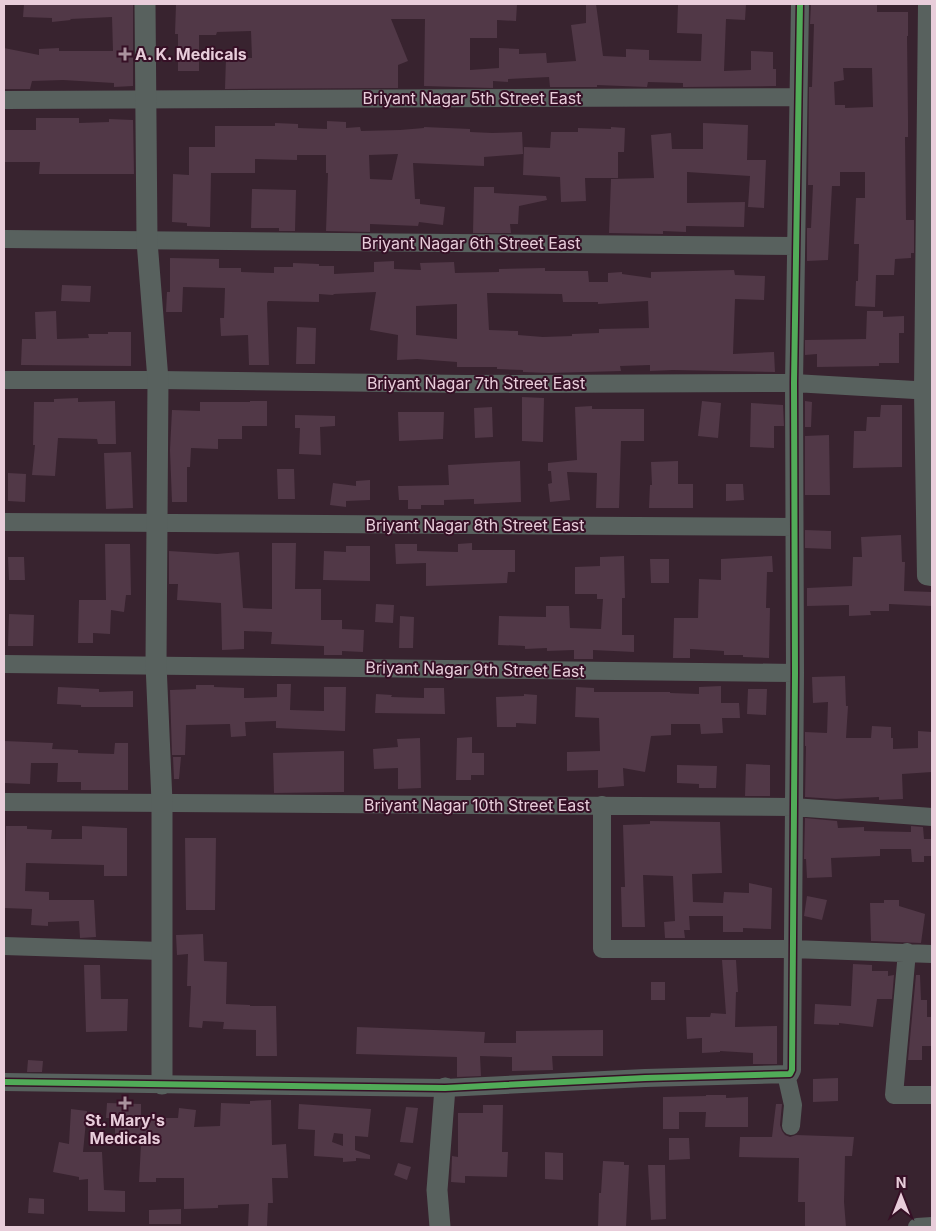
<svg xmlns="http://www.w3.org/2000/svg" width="936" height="1231" viewBox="0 0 936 1231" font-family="Inter,sans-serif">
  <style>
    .building { fill: #513847; fill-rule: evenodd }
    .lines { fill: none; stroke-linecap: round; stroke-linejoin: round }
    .minor { stroke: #58615e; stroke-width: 18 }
    .tertiary { stroke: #58615e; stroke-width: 21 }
    .cycleway-casing { stroke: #361026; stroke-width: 9 }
    .cycleway { stroke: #51ab58; stroke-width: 6 }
    .poi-dot { fill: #aa929e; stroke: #361026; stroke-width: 2 }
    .labels { text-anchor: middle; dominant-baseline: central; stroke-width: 4; stroke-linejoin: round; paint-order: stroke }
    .poi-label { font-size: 16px; font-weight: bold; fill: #e8cdda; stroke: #361026; text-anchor: start }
    .street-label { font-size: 16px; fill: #e8cdda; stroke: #361026 }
  </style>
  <rect width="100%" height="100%" fill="#38232f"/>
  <path class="building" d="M24,4H133V86L114,87V83L63,80L32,81L30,89H4V48L39,55V49L59,48V51H113L112,17L70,19L71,20L52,22V18L23,17Z
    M176,4H517L516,21L497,20V38H470V70L499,68V48L519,49V54L546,53L547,63L576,61L571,25L586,23V4H596L603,56L626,57V49L649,50V60L701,61L702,34L677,33L678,4H746L745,20L726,19L724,71L751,70V51L773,52V69H776V86L683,87V83L648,82L647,87L597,85V87H550L549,77L508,79V82L493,81V88L424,86L425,19H391L408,61L398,65V88L225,89L226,57L252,58L251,31L217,32L216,35H199V71H178V34H175Z
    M811,4H877V12H908V36H907L908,120V137H905L906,220H914V253H911V258L895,259L894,275H876L875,307L855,306L856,281H858L859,244H854L856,198H865V172H840V186H832L828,260L807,261V228H811L813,185H808L809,87H812L814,24H810ZM843,68H872L873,107L845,108V105H835L834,82L844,80Z
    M36,118H79V123L109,122V119L133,120L134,174H39L40,162H4V130H36Z
    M327,121L346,122V128L360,127L361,131L400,130L424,128V127L470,129V132L492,133L522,132L523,154L484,157V166L413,163L415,199H420V204L445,207L443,225L419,222L418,226L370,224V232L326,231L328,173H326V155H297V160L255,159V173H211L210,227L187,226V223L172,222L173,174L189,175V147H215V126H275V123L298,124V128L327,129ZM398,154L392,180L370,179L369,155Z
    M703,123L748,125L747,160H766L764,208L748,207L750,176L687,172V203L745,202L744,227L686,226V232L663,231V234L609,233L611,179L654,178L651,135L671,133L672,149H703Z
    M611,127L625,128L624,152H618V178H585L586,201L561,202L560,177L523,175L524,147L550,148L551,132H578V128L611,129Z
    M474,187H494V193L546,196L547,200L519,206L518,224H510L511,233H473Z
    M252,189L296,190L295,231H279V228H251Z
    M170,258L219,259V268H241V272L274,273V267H293V263L319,264V266H334V274L374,272V262L394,261V269L421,270L420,263L454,262L455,273L499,272V269L545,268V271H588L589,282H608V273L622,272V274L651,278V272L734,270L735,275L765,276L764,300L735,299L733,354L774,352L775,372L673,370L650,371V365L620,366L621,371L549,373L523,372V370L497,369V367H457V362L417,359L397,360L398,335L370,330L376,292L334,294L333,295L319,294V302L268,301L267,303L269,365H249L248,335L221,336L220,318H224L225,288L183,287L182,312H166L167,292H170ZM487,293L562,294L563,302H598V304L648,301L649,328L599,329V333L572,334V336L543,337L518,335V331L489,330ZM457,304V339L416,335V306Z
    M62,285L91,286L90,302L61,301Z
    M56,311L57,339L89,338L88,334H108V332H131V366L21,365L22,339H36L35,312Z
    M867,311H883V317L904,316V333H899V363H879V366L817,367V354L805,355V340L866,339Z
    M297,327L316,328L315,364H296Z
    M522,397L544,398L543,442L522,441Z
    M78,398V402L115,401L116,444H98L97,439L58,438L55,476L32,475L35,445H33L34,402H54V399Z
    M250,401H267V426H242V439H218V449L191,448L190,467H187V502H172L170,450L172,410L200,411V402H250Z
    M702,401L721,403L718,438L698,436Z
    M805,401L812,402L811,427H805Z
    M751,403L783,405L784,426H774V448L750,447Z
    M881,405H902V467L853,468L854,431H866L867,417H880Z
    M592,406V409H644V441H621L619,508H596L597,473L567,472L570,500L550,502L548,484L552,483L551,471H548V463L577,460L575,407Z
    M492,407L493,437L475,438L474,408Z
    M398,412H444L443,439L399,441Z
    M295,415L335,416V426L320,427L321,455L299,454L300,428H295Z
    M829,435L830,495H805V436Z
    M131,452L133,508L106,509L104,453Z
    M520,461L521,502L474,504V499L444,500V505H421V509H408V500H399L398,486L449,485L448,465Z
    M678,461V484H693V508H649L650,485H652L651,462Z
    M277,469H294L295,499H278Z
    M8,473L26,474L25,502L8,501Z
    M370,480V500L346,501V507L330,505L333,483L356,486V481Z
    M726,484H743L744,500L726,501Z
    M805,530L831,531V549L805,548Z
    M901,535L902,562H905L904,591L932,592V606L889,604V611H870L871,615L849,616V605L807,606V588L852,586L853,557H862L861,537Z
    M272,543H296L295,589H321V620H342V629L364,630L363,652L342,651V655H324V646L271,644L272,632L244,631V649L222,650L221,603L177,600L178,584H169V551L217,554L239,552L243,608L272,609Z
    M472,543V550H515V572H508L507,583L426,586V563L396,564L395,544H417V551L458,552V544Z
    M105,544H130L131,595H126L124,612L111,610L110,634L93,633V643H78L79,600H106Z
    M346,546H370V581L323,580L324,551L346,552Z
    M624,556L625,598H622V635H634V652L593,650V659H574V650L547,651V648L525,649V646L498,645L499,616L546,617V606H569L570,628L601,629L603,599H597V594H575V567L600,566V557Z
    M772,556L773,572H767L766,608H770L769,658L743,657V655H724V651L690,649V658H673L674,618H698L699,579L721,580V559Z
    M8,557H24L25,580H9Z
    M650,559H669V583H651Z
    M376,604L394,605L393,623L375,622Z
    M9,614L34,615L33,646H8Z
    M400,616L414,617L413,648H399Z
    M845,676L846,706H848L846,738H871L872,726L891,727V738H893V749L918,748V731L932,732V772L902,774L903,799L879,800V797L836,799L805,797L806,746H805V732L827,733L828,702L813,703L812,677Z
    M277,684H291L290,710L324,711V687H346L345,731L276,728V721L245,722L246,736L231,737L230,724L186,725L185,755H172L170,690L196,689V685H214V687L244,688V698L277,697Z
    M721,686V703H739L740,718H722L723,733L701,734L700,724H671V735L651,736L645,772L623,768L624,786L598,788V770L567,771V752L600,751L599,718L575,717L576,687L594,688V692H670V693L699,694V687Z
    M58,687L99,689V692L133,691V707H81V705L57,704Z
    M424,688H444L445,714L375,713L376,694L392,695L391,697L424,698Z
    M748,689H767L766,715L747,714Z
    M524,694L537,695L536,724L516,723V727H497L496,697L524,696Z
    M472,737V753H484V775H471V780H456L457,738Z
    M420,738L421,788L398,789V768L374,769L373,749L398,747L397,739Z
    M4,741L53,743L52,749L78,750V753L114,754L115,743H128V790H81V782H57L58,763H31L30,784L4,783Z
    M344,751V792L274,793L273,753Z
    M173,757H181L179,779H174Z
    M746,764L770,765V796H745Z
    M677,765L717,766L716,788H699V784L677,783Z
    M805,818L837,821L838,828L864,827V831L911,832V826L923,827L924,839H932V856H924V862H912L911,849H880V856L831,858L832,877L807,878L806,859H804Z
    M650,821L720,822L722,873L692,874L693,902L723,903L724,892L749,893V883L772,888L771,929L743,928V932H723V916H689L690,930H684L685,938H665L664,922L675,921L673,876L643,875L645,927H622L621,887H625L623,825L650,824Z
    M6,826H27V829L52,830L51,839H82V826L127,828V876H104V865L26,863L25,891L49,892V900H94L96,937L80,938L79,921L48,922V926L31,925L32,909L4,908Z
    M185,838H216L215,910H186Z
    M807,896L827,900L822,920L804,916Z
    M884,900H899V906L925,914L921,943L871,941L870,903H884Z
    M203,934L204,961L227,962L226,1004L250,1005V1006H276L277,1056H256V1030L223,1029L224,1022L203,1021L202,1028L189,1027L191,986H187L188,954L177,955L176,935Z
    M722,960H736L738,992H736L735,1027L777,1026V1064H753V1053L720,1051V1052L702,1053V1038L687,1039L686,1017H710L711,1013L726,1014Z
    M853,964L872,965V971H888V976L894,975L892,999H877L873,1027L839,1023V1025L814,1024L815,1004L851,1006Z
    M84,965H100L101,999H128L127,1031L86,1032Z
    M916,975H920L921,1000H927V1017H932V1046H922V1060H908Z
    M651,982H665V1000H651Z
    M357,1027L485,1032L484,1043H516V1031L603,1030V1056H552L553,1070L512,1071V1057L480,1056L481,1076L457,1077V1057L356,1054Z
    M28,1060L43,1061L42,1072H27Z
    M838,1078V1101L813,1102V1079Z
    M706,1095H726V1098L748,1097V1127H705L706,1112H679V1129H663V1097L706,1096Z
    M271,1100L272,1145L286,1144L288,1178H272L273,1203H268L267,1227H248L249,1204L218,1205V1208L184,1209V1178H156V1182H139L141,1144L115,1143V1118H106L107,1103L141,1104V1118H178L179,1108L196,1110L194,1127L220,1126L221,1103L250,1104V1101Z
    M299,1104L371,1109L368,1137L355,1136V1150L370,1155V1159L356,1158V1161L343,1162V1158L314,1156L315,1130L298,1129ZM334,1133L343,1134V1146L332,1142Z
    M776,1104H782L780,1125L782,1131L785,1135L790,1137L796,1135L854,1137L852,1156H845L844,1202L846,1227H805V1202H798L799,1158L739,1157L740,1137H772Z
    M483,1105H503L502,1152H508L507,1177L465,1176V1183L451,1182L452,1156L458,1157V1113H483Z
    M406,1107L418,1108L413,1143L400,1142Z
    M71,1109L87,1111L83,1152H102L104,1190L125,1191V1212L88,1211V1179L79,1180V1177L53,1172L59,1142L69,1144Z
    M669,1138H689L690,1159L669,1160Z
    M545,1152L563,1153V1180L545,1179Z
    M603,1161L624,1162V1165H629L626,1227H598L599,1193H601Z
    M398,1163L411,1167L407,1180L394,1175Z
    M648,1165H665L666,1219L651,1220Z
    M29,1198L44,1199V1214L28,1213Z
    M181,1209V1224H149V1210Z"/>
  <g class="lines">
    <path class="minor" d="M927,4L923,391L926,576L932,577
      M4,100L798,97
      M4,239L795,246
      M4,380H158L468,384L794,383L932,391
      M4,522L794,527
      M4,664L795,673
      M4,802L793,807L932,817
      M602,805V949H792L932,954
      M4,946L162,951
      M907,952L894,1095H932
      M786,1074L793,1105L791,1126
      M4,1082L445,1088L645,1078L790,1074L792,1070L795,673L794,383L800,4
      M917,1227L932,1226"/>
    <path class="tertiary" d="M145,4L147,241L158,380L156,664L162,802V1084
      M440,1227L437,1190L445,1088"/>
    <defs>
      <path id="cycleway" d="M4,1082L445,1088L645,1078L790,1074L792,1070L795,673L794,383L800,4"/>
    </defs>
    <use href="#cycleway" class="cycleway-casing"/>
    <use href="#cycleway" class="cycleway"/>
  </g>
  <g class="poi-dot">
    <path d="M122.5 46.5h5v5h5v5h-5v5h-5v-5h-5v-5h5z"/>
    <path d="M122.5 1095.5h5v5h5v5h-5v5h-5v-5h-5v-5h5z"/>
  </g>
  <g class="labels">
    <g class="poi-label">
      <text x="135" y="54">A. K. Medicals</text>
      <text x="125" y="1120" text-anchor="middle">St. Mary's<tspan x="125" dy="18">Medicals</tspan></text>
    </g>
    <g class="street-label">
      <text x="472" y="98">Briyant Nagar 5th Street East</text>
      <text x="471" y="243">Briyant Nagar 6th Street East</text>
      <text x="476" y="383">Briyant Nagar 7th Street East</text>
      <text x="475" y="525">Briyant Nagar 8th Street East</text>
      <text transform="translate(475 669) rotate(1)">Briyant Nagar 9th Street East</text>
      <text x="477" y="805">Briyant Nagar 10th Street East</text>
    </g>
  </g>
  <rect width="936" height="1231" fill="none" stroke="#e8cdda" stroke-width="10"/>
  <g transform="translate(901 1196)" stroke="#361026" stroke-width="4" paint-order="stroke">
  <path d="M0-4L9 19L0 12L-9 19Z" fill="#e8cdda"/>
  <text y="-8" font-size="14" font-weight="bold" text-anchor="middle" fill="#e8cdda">N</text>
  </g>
</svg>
